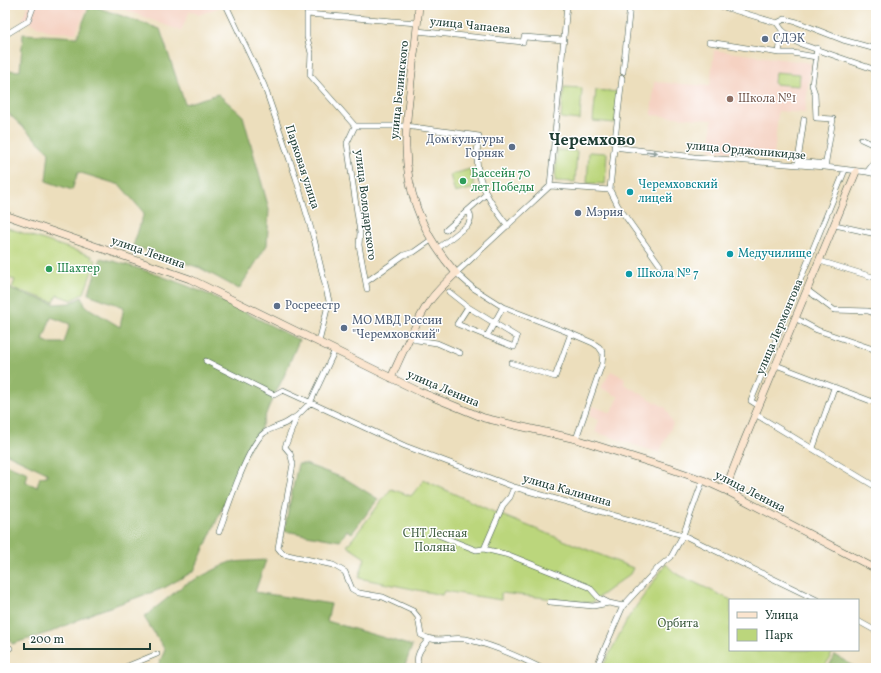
<svg xmlns="http://www.w3.org/2000/svg" width="881" height="673" viewBox="0 0 881 673" font-family="Vollkorn,serif">
  <style>
    .built { fill: #f5d2c2 }
    .green { fill: #bbd67c; stroke: #6d8a58 }
    .forest { fill: #94b76c; stroke: #5a7a50; fill-rule: evenodd }
    .lines { fill: none; stroke-linecap: round; stroke-linejoin: round }
    .street-casing { stroke: #3e5548; stroke-width: 6 }
    .secondary-casing { stroke: #3e5548; stroke-width: 8 }
    .street { stroke: #fff; stroke-width: 5 }
    .secondary { stroke: #fbe5cf; stroke-width: 7 }
    .oneway { fill: #8f9e9a }
    .service-dot { fill: #5c6f8a; stroke: #fff; stroke-width: 1.5 }
    .education-dot { fill: #8d6e63; stroke: #fff; stroke-width: 1.5 }
    .leisure-dot { fill: #2e9e5b; stroke: #fff; stroke-width: 1.5 }
    .culture-dot { fill: #0f9aa8; stroke: #fff; stroke-width: 1.5 }
    .labels { text-anchor: middle; dominant-baseline: central; stroke-width: 3; stroke-linejoin: round; paint-order: stroke }
    .street-label { font-size: 12px; fill: #1f3d34; stroke: #fff }
    .service-label { font-size: 12px; fill: #4e5e75; stroke: #fff; text-anchor: start }
    .education-label { font-size: 12px; fill: #785e54; stroke: #fff; text-anchor: start }
    .leisure-label { font-size: 12px; fill: #27864d; stroke: #fff; text-anchor: start }
    .culture-label { font-size: 12px; fill: #0d838f; stroke: #fff; text-anchor: start }
    .park-label { font-size: 12px; fill: #466346; stroke: #fff }
    .district-label { font-size: 16px; font-weight: bold; fill: #1f3d34; stroke: #fff }
  </style>
  <rect width="100%" height="100%" fill="#fff"/>
  <filter id="ink" filterUnits="userSpaceOnUse"><feTurbulence type="fractalNoise" baseFrequency=".025" numOctaves="2"/><feDisplacementMap in="SourceGraphic" scale="8" xChannelSelector="R" yChannelSelector="G"/><feConvolveMatrix kernelMatrix="1 2 1 2 8 2 1 2 1" color-interpolation-filters="sRGB"/></filter>
  <filter id="wash" filterUnits="userSpaceOnUse"><feTurbulence type="fractalNoise" baseFrequency=".012" numOctaves="4" result="noise"/><feDisplacementMap in="SourceGraphic" scale="16" xChannelSelector="R" yChannelSelector="G"/><feGaussianBlur stdDeviation="0.9" result="paint"/><feColorMatrix in="noise" values="0 0 0 0 0 0 0 0 0 0 0 0 0 0 0 0 0 1.4 0 .05"/><feComposite in="paint" operator="in"/></filter>
  <g filter="url(#wash)">
    <rect width="100%" height="100%" fill="#ecdebc"/>
    <path class="built" d="M28,5H88L76,33L51,32L22,20Z
      M112,5H219L220,7L199,15L190,11L181,31Z
      M714,50L811,63L805,113L778,111L774,157L710,150L712,120L651,115L654,82L710,86Z
      M611,371L625,378L624,384L666,408L673,424L659,453L595,432L599,420L589,416L593,406L611,413L619,397L601,388Z"/>
    <path class="green" d="M775,72L800,74L799,86L774,84Z
      M564,87L582,88L580,120L561,118Z
      M596,90L618,92L615,123L593,121Z
      M557,150L577,151L575,182L555,181Z
      M589,152L607,153L605,184L587,183Z
      M470,169L475,188L455,193L450,175Z
      M5,227L92,256V259L96,260L84,293L72,300L57,295L54,302L12,288L15,280L5,277Z
      M424,480L496,513L633,568L630,574L591,603L501,593V600L444,591L442,595L359,578L365,558L347,546L391,489L411,496Z
      M666,564L675,573L731,600L730,650H834L824,668H602L628,618Z"/>
    <path class="forest" d="M90,5L160,29L185,104L218,94L243,116L269,209L267,245L239,289L200,268L133,246L144,213L120,185L78,172L72,190L46,181L49,152L5,110V70L20,71L23,34L77,37Z
      M101,258C139,267 176,281 212,296C242,309 270,326 299,340L284,376L269,406L260,430L249,448L194,571L164,588L93,613L51,632L12,644L5,626V464L28,473L26,482L37,487L40,477L47,476V473L5,453V284L9,286L12,290L56,304L70,303L82,297L85,306L120,327L124,307L88,294ZM51,317L70,324L64,343H49L43,340Z
      M298,464H305L346,479L378,499L352,533L347,530L340,541L285,531L286,521Z
      M266,560L255,592L331,604L327,621L412,646L404,668H157L165,650L144,617L184,585L230,562Z
      M835,655L857,668H828Z"/>
  </g>
  <g filter="url(#ink)">
    <g class="lines">
      <defs>
        <path id="street" d="M226,5L264,85L296,178L314,239L329,301L319,342
          M567,5L550,186L456,273L473,288L503,307L565,331L593,343L599,347L603,353L602,364L576,439
          M717,5L777,23L782,30L798,43L876,70
          M417,23L307,14V37L311,53L310,75L355,126H406L479,136C478,143 477,151 477,158C477,184 493,207 508,226
          M777,23L785,19L797,22L843,40L876,49
          M417,31L523,42L524,37L564,40
          M5,35L28,21L34,5
          M709,42L779,53L782,30
          M817,48L812,85L815,94L816,118L833,119L825,167
          M779,53H793L816,57
          M623,72L630,5
          M804,119L798,161L826,164
          M355,126L347,143L360,233L359,245L367,289
          M861,139L876,146
          M614,147L694,157L825,167L867,172L876,174
          M867,172L876,160
          M550,186L610,190
          M610,190C613,153 618,116 622,78
          M610,190L618,206L660,265
          M835,225L876,234
          M446,230L486,194
          M437,249L468,225C471,219 472,216 468,210
          M820,261L876,278
          M366,282L404,255L414,252L431,240
          M807,290L834,310L868,311L876,314
          M449,292L468,307L517,337L514,347L457,324L468,307
          M795,318L817,330L876,350
          M410,336L417,340L437,343L460,353
          M487,336L503,307
          M335,350L310,403L297,416L285,447L290,453L293,464L278,548L283,554L333,565L345,572L352,589L359,593L383,597L413,611L418,617L421,635C439,645 447,636 466,639C492,645 518,656 541,668
          M206,361L274,395L283,390L405,446L514,487L683,535L817,600
          M511,363L555,377L571,333
          M776,365L876,403
          M759,406L751,401L845,170
          M755,414L876,487
          M813,448L834,388
          M219,532C226,512 248,444 264,433C269,429 277,427 284,424C288,422 292,419 297,416
          M438,535L476,550L484,549L503,505L510,497L514,487
          M484,549L509,555L589,587L599,598L609,603
          M550,602L593,606L609,603L623,606
          M858,621L876,631
          M5,650L10,648
          M123,668L157,654
          M419,668C414,656 421,648 429,639
          M596,668L623,606L659,567L671,557L683,535L703,480"/>
        <path id="secondary" d="M5,215L190,279L418,391L484,418L576,439L671,469L703,480L725,490L876,569
          M391,378C402,354 413,328 427,305C434,293 446,283 456,273C425,238 407,196 406,148C405,126 409,103 411,81C414,56 417,30 419,5
          M725,490L743,444L856,172"/>
      </defs>
      <use href="#street" class="street-casing"/>
      <use href="#secondary" class="secondary-casing"/>
      <use href="#street" class="street"/>
      <use href="#secondary" class="secondary"/>
    </g>
    <defs><path id="oneway-solid" d="M-6-.8H1V-3.2L6.5 0L1 3.2V.8H-6Z"/></defs>
    <use class="oneway" href="#oneway-solid" transform="translate(652 152) rotate(7)"/>
  </g>
  <g class="service-dot">
    <circle cx="765" cy="39" r="4"/>
    <circle cx="512" cy="147" r="4"/>
    <circle cx="578" cy="213" r="4"/>
    <circle cx="277" cy="306" r="4"/>
    <circle cx="344" cy="328" r="4"/>
  </g>
  <circle class="education-dot" cx="730" cy="99" r="4"/>
  <g class="leisure-dot">
    <circle cx="463" cy="181" r="4"/>
    <circle cx="49" cy="269" r="4"/>
  </g>
  <g class="culture-dot">
    <circle cx="630" cy="192" r="4"/>
    <circle cx="730" cy="254" r="4"/>
    <circle cx="629" cy="274" r="4"/>
  </g>
  <g class="labels">
    <g class="street-label">
      <text transform="translate(470 26) rotate(6)">улица Чапаева</text>
      <text transform="translate(400 90) rotate(-84)">улица Белинского</text>
      <text transform="translate(746 151) rotate(5)">улица Орджоникидзе</text>
      <text transform="translate(302 167) rotate(72)">Парковая улица</text>
      <text transform="translate(365 205) rotate(83)">улица Володарского</text>
      <text transform="translate(148 253) rotate(19)">улица Ленина</text>
      <text transform="translate(780 327) rotate(-67)">улица Лермонтова</text>
      <text transform="translate(443 389) rotate(23)">улица Ленина</text>
      <text transform="translate(567 491) rotate(16)">улица Калинина</text>
      <text transform="translate(750 492) rotate(27)">улица Ленина</text>
    </g>
    <g class="service-label">
      <text x="773" y="39">СДЭК</text>
      <text x="504" y="140" text-anchor="end">Дом культуры<tspan x="504" dy="14">Горняк</tspan></text>
      <text x="586" y="213">Мэрия</text>
      <text x="285" y="306">Росреестр</text>
      <text x="352" y="321">МО МВД России<tspan x="352" dy="14">"Черемховский"</tspan></text>
    </g>
    <g class="education-label">
      <text x="738" y="99">Школа №1</text>
    </g>
    <g class="leisure-label">
      <text x="471" y="174">Бассейн 70<tspan x="471" dy="14">лет Победы</tspan></text>
      <text x="57" y="269">Шахтер</text>
    </g>
    <g class="culture-label">
      <text x="638" y="185">Черемховский<tspan x="638" dy="14">лицей</tspan></text>
      <text x="738" y="254">Медучилище</text>
      <text x="637" y="274">Школа № 7</text>
    </g>
    <g class="park-label">
      <text x="435" y="534">СНТ Лесная<tspan x="435" dy="14">Поляна</tspan></text>
      <text x="678" y="624">Орбита</text>
    </g>
    <g class="district-label">
      <text x="592" y="141">Черемхово</text>
    </g>
  </g>
  <rect width="881" height="673" fill="none" stroke="#fff" stroke-width="20"/>
  <rect x="729" y="599" width="130" height="52" fill="#ffffff" stroke="#a5b1ae"/>
  <rect x="737" y="612" width="20" height="6" fill="#fbe5cf" stroke="#a5b1ae"/>
  <text x="765" y="619" font-size="12" fill="#1f3d34">Улица</text>
  <rect x="737" y="629" width="20" height="12" fill="#bbd67c" stroke="#a5b1ae"/>
  <text x="765" y="639" font-size="12" fill="#1f3d34">Парк</text>
  <path d="M24 643v6h126v-6" fill="none" stroke="#1f3d34" stroke-width="2"/>
  <text x="30" y="643" font-size="12" fill="#1f3d34" stroke="#ffffff" stroke-width="3" paint-order="stroke">200 m</text>
</svg>
